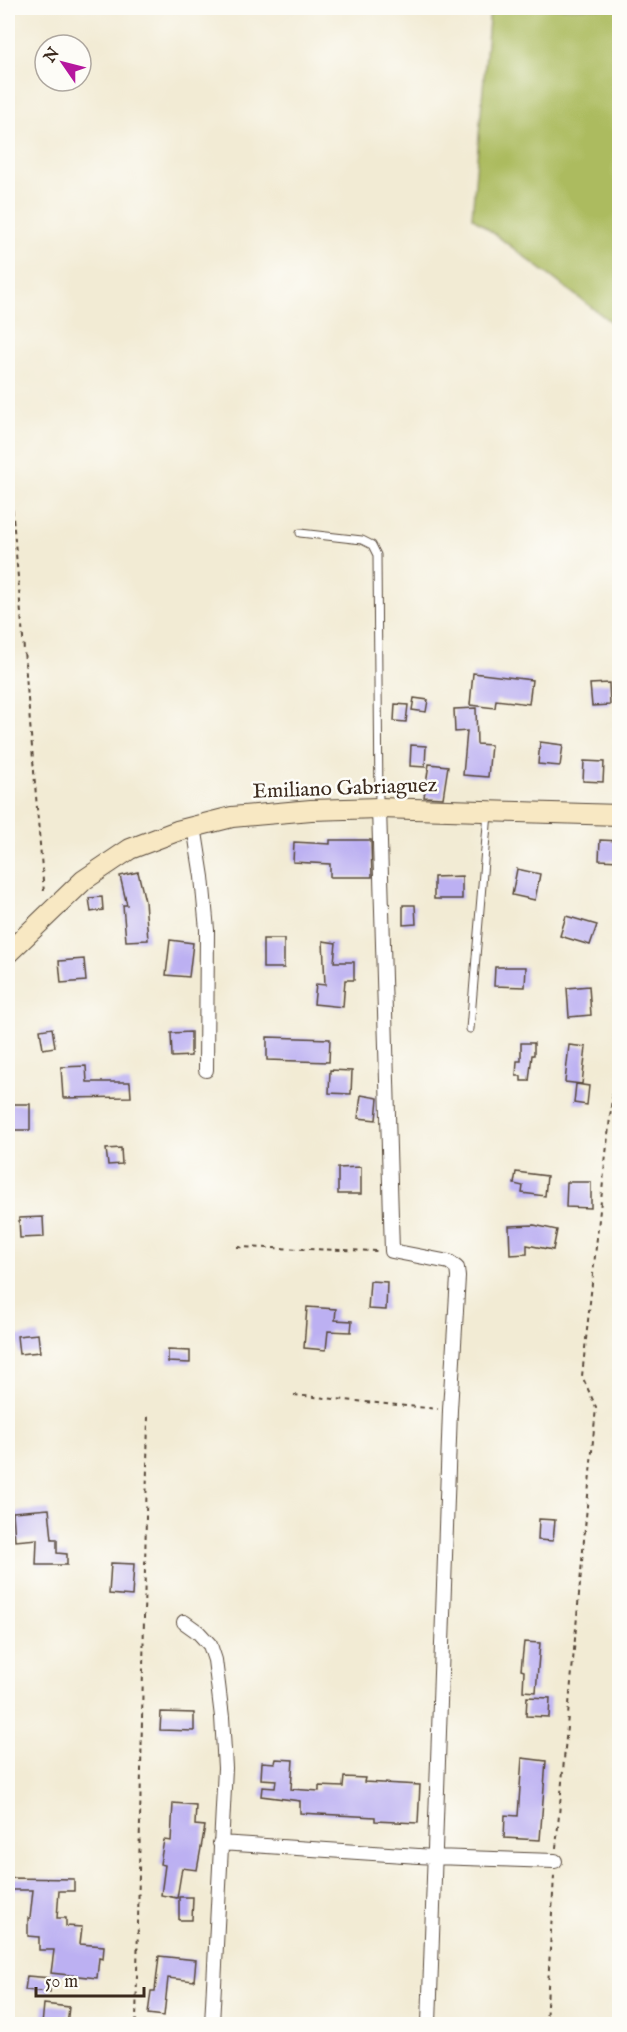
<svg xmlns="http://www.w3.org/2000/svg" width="627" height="2032" viewBox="0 0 627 2032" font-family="'IM FELL English',serif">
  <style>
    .green { fill: #acbb5e; stroke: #74723e; stroke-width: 1.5 }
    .building { fill: #bcb0f2 }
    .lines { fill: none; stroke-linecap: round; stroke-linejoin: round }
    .lane-casing { stroke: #564739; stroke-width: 9 }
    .street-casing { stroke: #564739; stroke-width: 16 }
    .secondary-casing { stroke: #564739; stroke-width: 22 }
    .path { stroke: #564739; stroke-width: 2; stroke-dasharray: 4.5 4.5; stroke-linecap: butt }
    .lane { stroke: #fff; stroke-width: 7 }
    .street { stroke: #fff; stroke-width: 14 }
    .secondary { stroke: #f8e8c3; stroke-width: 20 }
    .labels { text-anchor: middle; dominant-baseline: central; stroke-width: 5; stroke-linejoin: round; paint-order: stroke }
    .street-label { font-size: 21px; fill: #3b2a1e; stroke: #fdfcf7 }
  </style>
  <rect width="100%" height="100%" fill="#fdfcf7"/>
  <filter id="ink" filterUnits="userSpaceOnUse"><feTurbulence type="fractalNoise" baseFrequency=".0167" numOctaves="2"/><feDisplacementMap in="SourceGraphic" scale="12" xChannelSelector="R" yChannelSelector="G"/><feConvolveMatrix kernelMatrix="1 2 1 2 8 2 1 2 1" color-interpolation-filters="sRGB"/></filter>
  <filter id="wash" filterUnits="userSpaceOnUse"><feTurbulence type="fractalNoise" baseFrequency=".008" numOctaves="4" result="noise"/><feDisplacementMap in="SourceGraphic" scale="24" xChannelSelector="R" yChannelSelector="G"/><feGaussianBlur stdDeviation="1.35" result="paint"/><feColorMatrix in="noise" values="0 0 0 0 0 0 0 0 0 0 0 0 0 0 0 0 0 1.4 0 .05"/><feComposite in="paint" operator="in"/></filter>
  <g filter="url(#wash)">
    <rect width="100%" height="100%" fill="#f2ebd4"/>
    <path class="green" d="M490,8H619V328L472,217Z"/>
    <g id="blocks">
      <path class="building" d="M473,673L532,680L529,704L496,700L495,708L470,705Z
        M609,683L610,705L592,706L590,684Z
        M414,698L428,700L426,712L412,710Z
        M395,704L408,705L406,722L394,721Z
        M476,708L477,744L491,745L488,777L463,775L467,731L455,732L454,709Z
        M540,742L563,745L560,766L538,764Z
        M411,745L426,746L425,767L410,766Z
        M584,761L604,762L603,782L583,781Z
        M429,764L448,766L443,798L424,797Z
        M330,840H371L372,877H330V864L293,862L294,842L330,844Z
        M600,840L620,841V861L599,860Z
        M517,869L540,874L535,900L512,895Z
        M138,872L145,901L148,940L126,941L123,905H127L120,876Z
        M462,876V899H434V877Z
        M102,897L103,910L91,912L89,898Z
        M403,905H415L416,924L403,925Z
        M566,916L597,925L590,945L560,936Z
        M263,939H284V968H263Z
        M170,940L193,943L189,977L166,975Z
        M323,941L336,943L334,962H354V980H345L343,1007L314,1004L316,984L325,985Z
        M84,959L86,981L61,983L59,961Z
        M495,967H526L525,987L494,986Z
        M589,986L591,1015L569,1017L567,988Z
        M52,1028L55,1047L43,1049L40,1030Z
        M191,1032V1056L172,1057L171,1033Z
        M267,1037L330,1039L329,1062L267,1060Z
        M521,1043H534V1055H532L529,1081H521V1076H516L517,1061H521Z
        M569,1045L586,1047L582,1084L565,1082Z
        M86,1066L87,1082H130L131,1097L63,1098L61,1067Z
        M330,1070L352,1071L351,1094L329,1093Z
        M576,1084L589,1086L587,1105L574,1103Z
        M361,1095L378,1098L376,1120L358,1118Z
        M8,1104H30V1130H8Z
        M121,1148L122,1164L108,1165L106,1149Z
        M361,1167V1194H338V1168Z
        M516,1172L547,1176L545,1196L522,1193L523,1186L514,1184Z
        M567,1182H591V1208L566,1207Z
        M43,1217L44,1237L20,1238L19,1218Z
        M534,1225L557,1230L553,1250L527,1245V1254L510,1255L509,1226Z
        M370,1281L387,1282L386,1310L368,1309Z
        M307,1307L336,1309L335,1320L352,1321L351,1332L328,1331L326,1350L304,1348Z
        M38,1334L40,1352L19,1354L17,1336Z
        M168,1350L190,1351V1363L168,1362Z
        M49,1509L52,1539H57V1553L67,1554V1565H36L37,1539L15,1541L13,1512Z
        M539,1519L555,1520L553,1541L538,1540Z
        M111,1563L134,1564L132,1596L109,1594Z
        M524,1642L540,1643L536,1692L523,1691L524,1671L521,1670Z
        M527,1697L550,1698L549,1717L526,1716Z
        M161,1712L194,1713V1731L160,1730Z
        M522,1758L546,1761L540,1840L504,1838L505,1815L518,1816Z
        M276,1759L293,1760L291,1789L319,1791V1786L343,1787L344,1777L365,1778L364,1782L420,1785L418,1823L375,1821V1817L300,1813V1801L261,1796L262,1787L275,1788L276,1780L261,1779L262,1762L275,1763Z
        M173,1803L196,1805L195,1825L205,1826L197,1870L182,1868L177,1898L161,1895L165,1865L160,1864L164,1840L171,1841Z
        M8,1878L74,1879V1891H59L57,1918H66V1926L82,1927L80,1944L104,1946L103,1959L99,1958L97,1978L51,1973L54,1950H39V1937L28,1936V1918H30L33,1890H8Z
        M179,1897H193L192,1920H179Z
        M159,1956L196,1960L194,1981L168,1978L164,2016L148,2014L151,1991H155Z
        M27,1976L51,1978L50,1992L25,1990Z
        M44,2004L69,2007L67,2025H42Z"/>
    </g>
  </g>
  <g filter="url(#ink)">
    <use href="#blocks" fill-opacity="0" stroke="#564739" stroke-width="1.5"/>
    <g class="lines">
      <defs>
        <path id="lane" d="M300,533L362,540L372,545L377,555L379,805
          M470,1029L488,813"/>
        <path id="street" d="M379,808L392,1251L449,1262L457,1268L458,1277L450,1410L429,2024
          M194,826L202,877L207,930L206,1070
          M184,1622L198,1632L210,1645L215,1660L222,1717L225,1768L212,2024
          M220,1843L434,1857L555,1861"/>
        <path id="secondary" d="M8,953L84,880L130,849L177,831L232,817L311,810L379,808L620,815"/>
      </defs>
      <use href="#lane" class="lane-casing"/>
      <use href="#street" class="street-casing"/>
      <use href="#secondary" class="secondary-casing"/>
      <path class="path" d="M8,456L44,893
        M237,1247L377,1251
        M294,1395L438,1409
        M556,1848L596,1407L582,1376L620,1025
        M136,2024L148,1415
        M546,2024L554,1875"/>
      <use href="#lane" class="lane"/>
      <use href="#street" class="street"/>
      <use href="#secondary" class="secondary"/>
    </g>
  </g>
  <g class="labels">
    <g class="street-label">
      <text transform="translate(345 789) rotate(-2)">Emiliano Gabriaguez</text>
    </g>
  </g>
  <rect width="627" height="2032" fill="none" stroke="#fdfcf7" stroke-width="30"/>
  <g transform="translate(63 63) rotate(305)"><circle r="28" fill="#fdfcf7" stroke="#afa8a0" stroke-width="1.5"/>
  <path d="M0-4.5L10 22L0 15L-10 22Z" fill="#b5179e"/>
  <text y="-9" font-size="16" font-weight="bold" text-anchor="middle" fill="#3b2a1e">N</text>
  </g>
  <path d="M36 1987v9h108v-9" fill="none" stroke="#3b2a1e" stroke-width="3"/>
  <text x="45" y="1987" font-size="18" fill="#3b2a1e" stroke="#fdfcf7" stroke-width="4.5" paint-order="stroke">50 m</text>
</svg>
